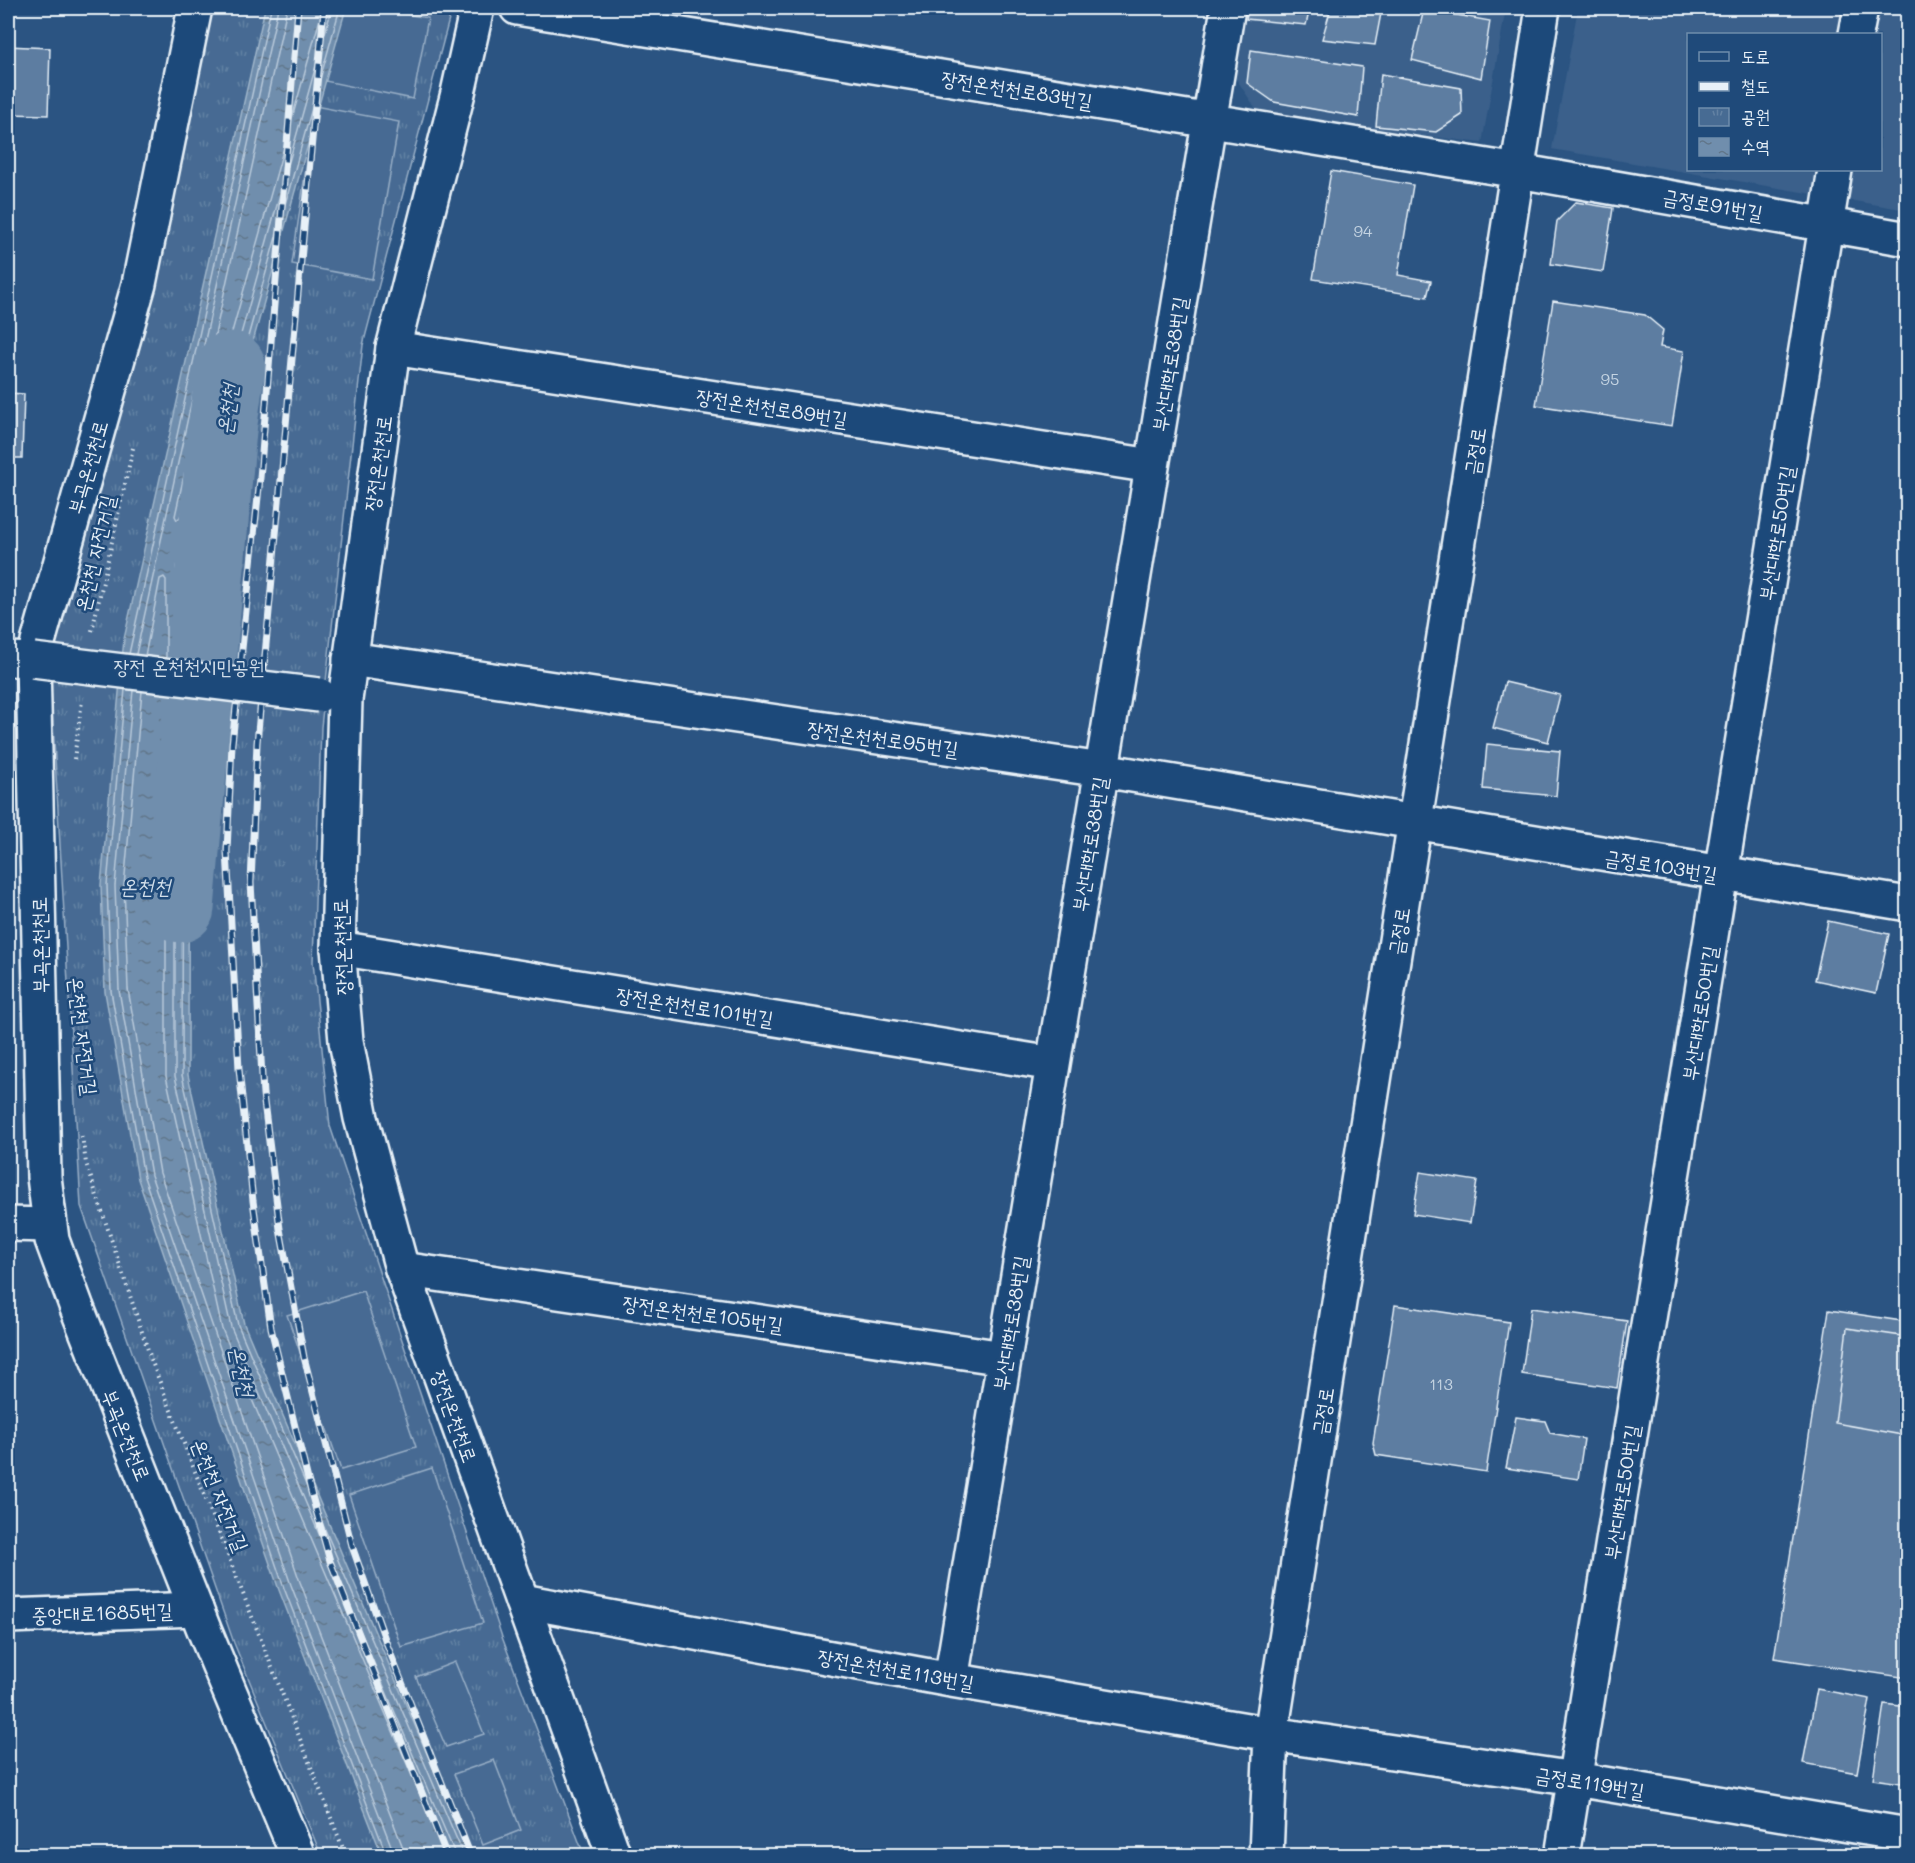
<svg xmlns="http://www.w3.org/2000/svg" width="1915" height="1863" viewBox="0 0 1915 1863" font-family="Mali,'Poor Story',sans-serif">
  <style>
    .built { fill: #3a608b; fill-rule: evenodd }
    .park { fill: url(#park-tufts); stroke: #98aec6; stroke-width: 1.5 }
    .garden { fill: #476b93; stroke: #98aec6; stroke-width: 1.5 }
    .water { fill: url(#water-ripples); stroke: #a0b6cb; stroke-width: 1.5 }
    .lines { fill: none; stroke-linecap: round; stroke-linejoin: round }
    .shore { stroke: #b8c9da; stroke-width: 1.5 }
    .river { stroke: #708ead; stroke-width: 69 }
    .building { fill: #5d7da1; stroke: #e8f1f8; stroke-width: 1.5 }
    .minor-casing { stroke: #e8f1f8; stroke-width: 38 }
    .major-casing { stroke: #e8f1f8; stroke-width: 38 }
    .path { stroke: #e8f1f8; stroke-width: 4; stroke-dasharray: 1.5 4.5; stroke-linecap: butt }
    .minor { stroke: #1f4a7a; stroke-width: 33 }
    .major { stroke: #1f4a7a; stroke-width: 33 }
    .rail-casing { stroke: #e8f1f8; stroke-width: 7 }
    .rail { stroke: #1f4a7a; stroke-width: 4.5; stroke-dasharray: 14; stroke-linecap: butt }
    .minor-bridge-casing { stroke: #e8f1f8; stroke-width: 38; stroke-linecap: butt }
    .minor-bridge { stroke: #1f4a7a; stroke-width: 33 }
    .labels { text-anchor: middle; dominant-baseline: central; stroke-width: 5; stroke-linejoin: round; paint-order: stroke }
    .number-label { font-size: 16px; fill: #c5d4e2 }
    .street-label { font-size: 20px; fill: #e8f1f8; stroke: #1f4a7a }
    .park-label { font-size: 20px; fill: #d0dde9; stroke: #1f4a7a }
    .water-label { font-size: 21px; font-style: italic; fill: #d0dde9; stroke: #1f4a7a }
  </style>
  <defs>
    <pattern id="park-tufts" width="24" height="20" patternUnits="userSpaceOnUse" patternTransform="scale(1.5)"><rect width="24" height="20" fill="#476b93"/><path d="M3 7l-1-3M5 7V3M7 7l1-3M15 17l-1-3M17 17v-4M19 17l1-3" fill="none" stroke="#6281a3"/></pattern>
    <pattern id="water-ripples" width="26" height="14" patternUnits="userSpaceOnUse" patternTransform="scale(1.5)"><rect width="26" height="14" fill="#708ead"/><path d="M2 4q2-2 4 0t4 0M15 11q2-2 4 0t4 0" fill="none" stroke="#61768a"/></pattern>
  </defs>
  <rect width="100%" height="100%" fill="#2b5482"/>
  <filter id="ink" filterUnits="userSpaceOnUse"><feTurbulence type="fractalNoise" baseFrequency=".0167" numOctaves="2"/><feDisplacementMap in="SourceGraphic" scale="12" xChannelSelector="R" yChannelSelector="G"/><feConvolveMatrix kernelMatrix="1 2 1 2 8 2 1 2 1" color-interpolation-filters="sRGB"/></filter>
  <g filter="url(#ink)">
    <path class="built" d="M1242,8H1506L1482,143L1260,115L1231,71Z
      M1578,8H1907V210L1552,149ZM1688,34H1880V170H1688Z"/>
    <path class="park" d="M209,8H452L363,345L321,727L313,962L330,1126L502,1637L584,1855H321L234,1643L81,1206L51,689L52,646Z"/>
    <path class="garden" d="M337,8H372L428,18L413,99L325,81Z
      M315,106L399,122L372,279L292,264Z
      M363,1291L416,1447L341,1470L287,1315Z
      M432,1468L483,1623L401,1647L349,1495Z
      M455,1662L484,1734L446,1747L416,1677Z
      M494,1760L521,1830L483,1845L454,1774Z"/>
    <path class="water" d="M265,8H346L189,571L188,1075L244,1324L470,1855H382L279,1590L138,1179L105,992L101,885L124,639Z"/>
    <g class="lines">
      <path class="shore" d="M287,8L175,516L177,520L180,517L323,8
        M129,654L271,8
        M136,654L278,8
        M145,656L160,579L164,577L166,580V658
        M175,659L176,567L332,8
        M183,660V569L340,8
        M125,689L107,885L111,991L144,1177L284,1588L387,1856
        M133,690L115,886L119,990L151,1175L291,1585L395,1856
        M142,691L124,886L128,989L160,1173L300,1582L402,1845L404,1856
        M166,694V1076L222,1329L446,1856
        M175,696V1076L231,1327L456,1856
        M183,696L182,1075L238,1325L464,1856"/>
      <path class="river" d="M180,908L222,430L231,366"/>
    </g>
    <path class="building" d="M65,8H127L126,13L65,10Z
      M1249,8H1310L1306,25L1246,19Z
      M1331,8H1382L1375,45L1322,39Z
      M1424,9L1490,21L1481,78L1412,60Z
      M8,46L50,48L48,115L8,114Z
      M1251,50L1362,67L1358,117L1274,102L1247,83Z
      M1381,74L1461,88L1462,115L1436,132L1376,126Z
      M1331,171L1413,185L1398,275L1431,281L1427,297L1313,279Z
      M1576,202L1613,208L1603,272L1551,264L1557,221Z
      M1553,301L1645,315L1663,330L1660,347L1684,351L1672,426L1536,405Z
      M8,393L24,394L22,458H8Z
      M1505,682L1560,695L1548,742L1493,728Z
      M1487,744L1560,751L1556,796L1483,789Z
      M1828,921L1889,934L1876,993L1815,980Z
      M1420,1172L1477,1181L1470,1223L1413,1214Z
      M1395,1305L1509,1322L1486,1472L1376,1455L1373,1443Z
      M1531,1308L1627,1321L1617,1388L1522,1374Z
      M1829,1310L1908,1322V1678L1774,1658Z
      M1847,1328L1908,1337V1436L1835,1423Z
      M1516,1417L1545,1421L1550,1433L1584,1439L1578,1479L1506,1468Z
      M1817,1689L1870,1699L1857,1773L1803,1763Z
      M1884,1704L1908,1707V1784L1873,1779Z"/>
    <g class="lines">
      <defs>
        <path id="minor" d="M517,8L1518,171L1908,239
          M1856,34L1861,8
          M393,348L1152,466
          M8,659L33,660
          M350,659L1102,770L1908,904
          M338,948L1053,1064
          M8,1224L49,1225
          M402,1269L1004,1358
          M522,1601L951,1680L1271,1734L1575,1779L1908,1835
          M8,1616L196,1609
          M951,1680L1228,8
          M1266,1856L1271,1734L1543,8
          M1562,1856L1835,170"/>
        <path id="major" d="M195,8L139,284L33,660L44,1177L52,1240L77,1308L205,1632L298,1856
          M477,8L458,93L393,348L345,700L338,948L346,1041L361,1118L402,1269L614,1856"/>
      </defs>
      <use href="#minor" class="minor-casing"/>
      <use href="#major" class="major-casing"/>
      <path class="path" d="M92,631L133,448
        M74,759L82,701
        M82,1136L86,1163L152,1362L346,1856"/>
      <use href="#minor" class="minor"/>
      <use href="#major" class="major"/>
      <defs>
        <path id="rail" d="M298,8L260,478L232,744L227,851L239,1069L253,1201L271,1328L312,1496L330,1561L447,1856
          M324,8L257,743L251,883L263,1094L280,1229L304,1357L352,1546L386,1642L471,1856"/>
      </defs>
      <use href="#rail" class="rail-casing"/>
      <use href="#rail" class="rail"/>
      <defs>
        <path id="minor-bridge" d="M33,660L319,695"/>
      </defs>
      <use href="#minor-bridge" class="minor-bridge-casing"/>
      <use href="#minor-bridge" class="minor-bridge"/>
    </g>
  </g>
  <g class="labels">
    <g class="number-label">
      <text x="1363" y="230">94</text>
      <text x="1610" y="378">95</text>
      <text x="1441" y="1383">113</text>
    </g>
    <g class="street-label">
      <text transform="translate(1017 89) rotate(9)">장전온천천로83번길</text>
      <text transform="translate(1713 204) rotate(10)">금정로91번길</text>
      <text transform="translate(1169 364) rotate(-81)">부산대학로38번길</text>
      <text transform="translate(772 407) rotate(9)">장전온천천로89번길</text>
      <text transform="translate(1474 451) rotate(-81)">금정로</text>
      <text transform="translate(377 463) rotate(-82)">장전온천천로</text>
      <text transform="translate(87 467) rotate(-74)">부곡온천천로</text>
      <text transform="translate(1776 533) rotate(-81)">부산대학로50번길</text>
      <text transform="translate(94 553) rotate(-77)">온천천 자전거길</text>
      <text transform="translate(883 738) rotate(8)">장전온천천로95번길</text>
      <text transform="translate(1089 844) rotate(-81)">부산대학로38번길</text>
      <text transform="translate(1661 865) rotate(9)">금정로103번길</text>
      <text transform="translate(1398 931) rotate(-81)">금정로</text>
      <text transform="translate(39 945) rotate(-91)">부곡온천천로</text>
      <text transform="translate(341 947) rotate(-92)">장전온천천로</text>
      <text transform="translate(695 1006) rotate(9)">장전온천천로101번길</text>
      <text transform="translate(1699 1013) rotate(-81)">부산대학로50번길</text>
      <text transform="translate(84 1036) rotate(83)">온천천 자전거길</text>
      <text transform="translate(703 1313) rotate(8)">장전온천천로105번길</text>
      <text transform="translate(1010 1323) rotate(-81)">부산대학로38번길</text>
      <text transform="translate(1322 1411) rotate(-81)">금정로</text>
      <text transform="translate(455 1416) rotate(70)">장전온천천로</text>
      <text transform="translate(127 1435) rotate(68)">부곡온천천로</text>
      <text transform="translate(1621 1492) rotate(-81)">부산대학로50번길</text>
      <text transform="translate(221 1495) rotate(68)">온천천 자전거길</text>
      <text transform="translate(102 1612) rotate(-2)">중앙대로1685번길</text>
      <text transform="translate(896 1669) rotate(10)">장전온천천로113번길</text>
      <text transform="translate(1590 1782) rotate(9)">금정로119번길</text>
    </g>
    <g class="park-label">
      <text x="189" y="666">장전 온천천시민공원</text>
    </g>
    <g class="water-label">
      <text transform="translate(226 409) rotate(-83)">온천천</text>
      <text x="145" y="885">온천천</text>
      <text transform="translate(243 1371) rotate(78)">온천천</text>
    </g>
  </g>
  <rect width="1915" height="1863" fill="none" stroke="#1f4a7a" stroke-width="30"/>
  <rect x="15" y="15" width="1885" height="1833" fill="none" stroke="#e8f1f8" stroke-width="2" filter="url(#ink)"/>
  <rect x="1687" y="33" width="195" height="138" fill="#1f4a7a" stroke="#6f8dac" stroke-width="1.5"/>
  <rect x="1699" y="52" width="30" height="9" fill="#1f4a7a" stroke="#6f8dac" stroke-width="1.5"/>
  <text x="1741" y="63" font-size="18" fill="#e8f1f8">도로</text>
  <rect x="1699" y="82" width="30" height="9" fill="#e8f1f8" stroke="#6f8dac" stroke-width="1.5"/>
  <text x="1741" y="93" font-size="18" fill="#e8f1f8">철도</text>
  <rect x="1699" y="108" width="30" height="18" fill="url(#park-tufts)" stroke="#6f8dac" stroke-width="1.5"/>
  <text x="1741" y="123" font-size="18" fill="#e8f1f8">공원</text>
  <rect x="1699" y="138" width="30" height="18" fill="url(#water-ripples)" stroke="#6f8dac" stroke-width="1.5"/>
  <text x="1741" y="153" font-size="18" fill="#e8f1f8">수역</text>
</svg>
